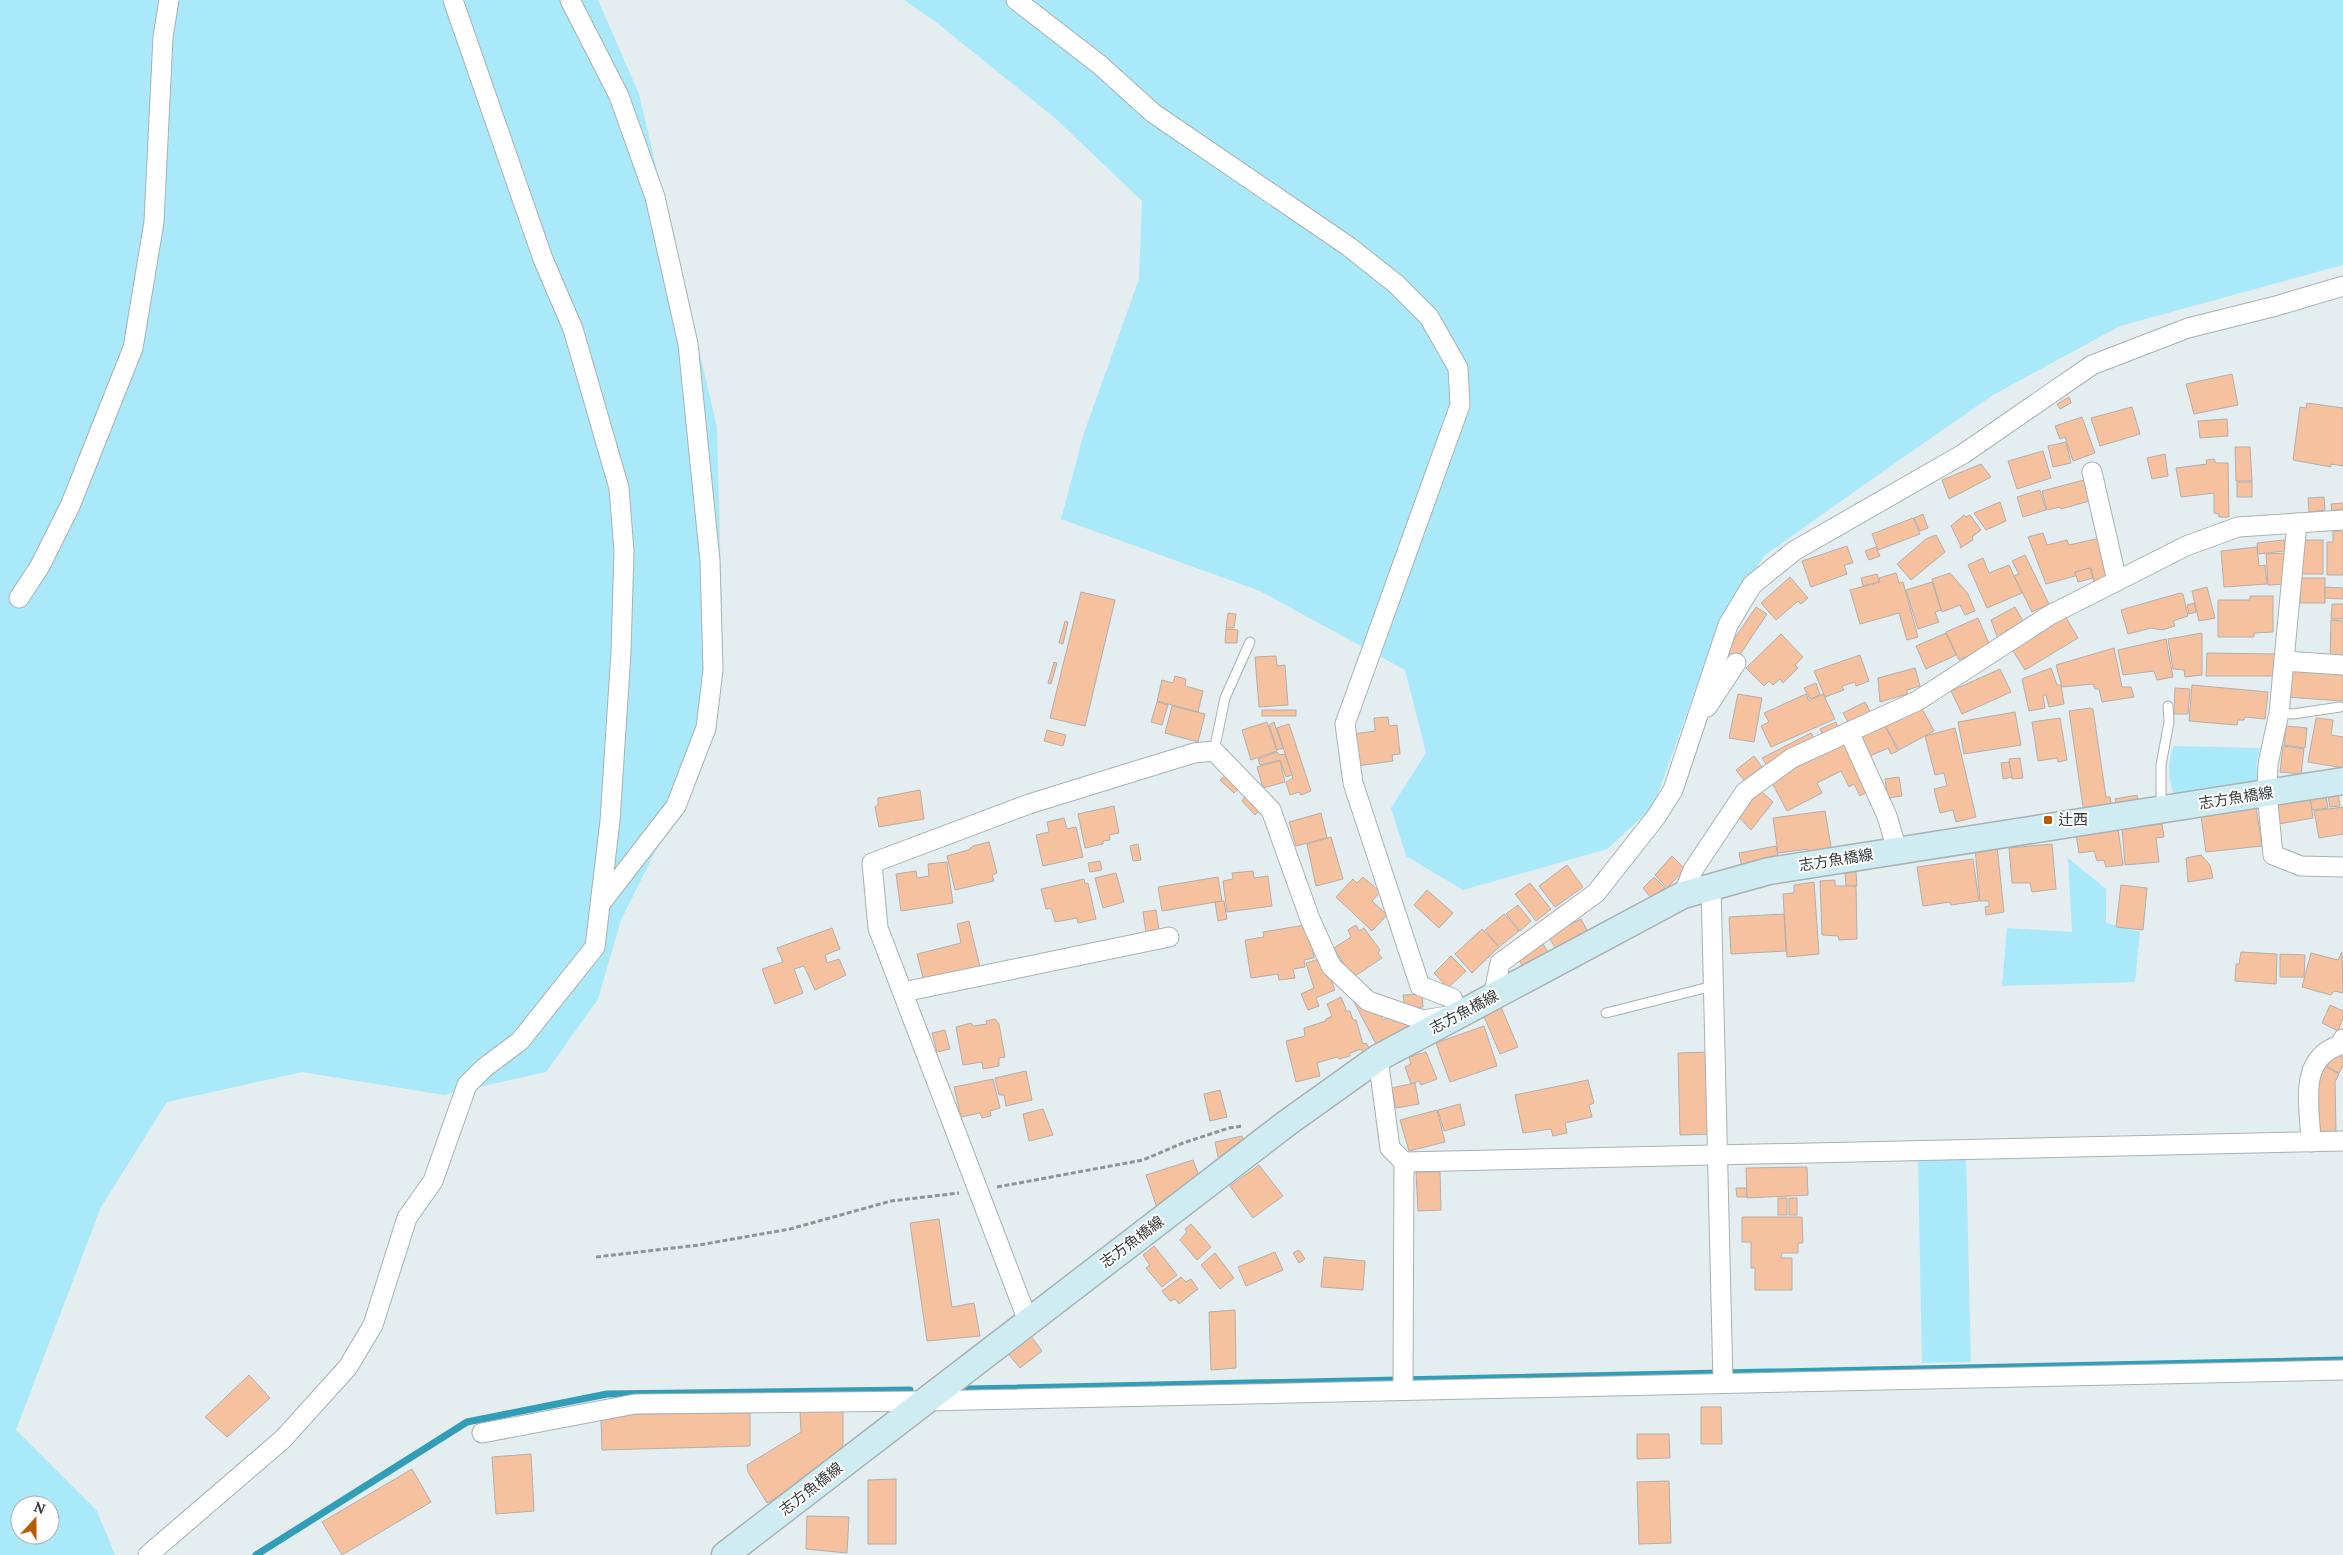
<svg xmlns="http://www.w3.org/2000/svg" width="2343" height="1555" viewBox="0 0 2343 1555" font-family="Lora,'Noto Sans JP',serif">
<style>
.green{fill:#a9e9fa;fill-rule:evenodd}
.lines{fill:none;stroke-linecap:round;stroke-linejoin:round}
.stream{stroke:#319db6;stroke-width:7}
.building{fill:#f6c19f;stroke:#b5aeaa}
.service-casing{stroke:#a8b1b3;stroke-width:11}
.minor-casing{stroke:#a8b1b3;stroke-width:21}
.secondary-casing{stroke:#a8b1b3;stroke-width:29}
.path{stroke:#8e9596;stroke-width:3;stroke-dasharray:5 2.5;stroke-linecap:butt}
.service{stroke:#fff;stroke-width:9}
.minor{stroke:#fff;stroke-width:19}
.secondary{stroke:#d0ecf3;stroke-width:26}
.poi-dot{fill:#b85c04;stroke:#fff;stroke-width:2}
.labels{text-anchor:middle;stroke-width:4;stroke-linejoin:round;paint-order:stroke}
.street-label{font-size:15px;fill:#35393a;stroke:#fff}
.poi-label{font-size:15px;fill:#35393a;stroke:#fff;text-anchor:start}
</style>
<rect width="100%" height="100%" fill="#e4edef"/>
<g class="green">
<path d="M0,0H598L639,94L717,427L723,657L711,740L621,920L598,999L546,1072L444,1095L302,1072L167,1102L101,1207L16,1430L97,1511L115,1555H0ZM20,1505H50V1535H20Z"/>
<polygon points="904,0 2343,0 2343,265 2120,326 1993,395 1885,470 1765,555 1719,624 1653,807 1607,849 1463,890 1406,856 1391,808 1426,753 1405,670 1260,591 1061,519 1084,433 1139,279 1142,201 1055,118 936,22"/>
<path d="M2174,746L2260,748L2256,766L2259,769L2256,787L2176,801C2169,784 2166,763 2174,746Z"/>
<polygon points="2068,858 2106,889 2106,923 2140,932 2135,982 2002,986 2007,928 2072,932"/>
<polygon points="1966,1157 1971,1362 1922,1363 1918,1158"/>
</g>
<g class="lines">
<g class="stream">
<polyline points="968,1389 2343,1360"/>
<polyline points="256,1555 467,1422 607,1394 910,1390"/>
</g>
</g>
<g class="building">
<polygon points="2232,374 2238,405 2194,414 2186,384"/>
<polygon points="2069,397 2071,403 2060,409 2057,404"/>
<polygon points="2307,403 2343,408 2343,466 2331,464 2331,467 2293,460 2300,407 2306,408"/>
<polygon points="2132,407 2140,434 2100,446 2091,418"/>
<polygon points="2082,417 2095,453 2073,461 2065,437 2060,439 2055,426"/>
<polygon points="2227,419 2228,436 2200,438 2198,421"/>
<polygon points="2066,442 2071,463 2053,467 2048,446"/>
<polygon points="2235,447 2250,447 2252,481 2236,481"/>
<polygon points="2043,451 2051,478 2017,489 2008,461"/>
<polygon points="2165,454 2168,476 2152,479 2147,458"/>
<polygon points="2214,459 2216,463 2228,463 2229,517 2219,517 2219,514 2214,513 2214,493 2181,497 2176,468 2207,464 2206,460"/>
<polygon points="1981,464 1991,477 1949,499 1942,480"/>
<polygon points="2088,479 2093,500 2061,509 2060,507 2047,510 2042,491"/>
<rect x="2237" y="482" width="15" height="15"/>
<polygon points="2040,490 2046,510 2023,517 2017,497"/>
<polygon points="2324,497 2325,510 2309,512 2308,498"/>
<polygon points="2000,502 2006,521 1986,530 1974,513"/>
<polygon points="2343,503 2343,509 2332,511 2331,504"/>
<polygon points="1923,514 1928,528 1920,531 1914,518"/>
<polygon points="1964,515 1966,517 1970,515 1981,530 1972,537 1973,540 1960,548 1961,546 1951,526"/>
<polygon points="1913,518 1920,534 1878,550 1872,534"/>
<polygon points="2333,531 2343,531 2343,575 2327,575 2327,542 2333,542"/>
<polygon points="2043,533 2047,545 2067,540 2069,545 2100,538 2109,578 2094,581 2091,568 2075,572 2075,576 2046,584 2028,537"/>
<polygon points="1936,535 1945,552 1911,580 1897,564 1926,539"/>
<polygon points="2284,540 2285,551 2258,554 2257,543"/>
<rect x="2302" y="540" width="21" height="34"/>
<polygon points="1847,546 1853,563 1844,565 1847,574 1811,587 1802,561"/>
<polygon points="1876,547 1880,556 1869,560 1865,551"/>
<polygon points="2257,547 2259,566 2265,565 2267,584 2224,587 2221,551"/>
<polygon points="2285,553 2287,584 2268,585 2266,554"/>
<polygon points="2025,555 2049,604 2032,612 2014,576 2019,574 2012,561"/>
<polygon points="1983,558 1989,573 2009,565 2022,593 1987,608 1968,565"/>
<polygon points="2090,568 2093,578 2078,582 2075,572"/>
<polygon points="1896,573 1899,583 1903,582 1918,637 1907,640 1899,613 1860,624 1850,590 1880,582 1879,578"/>
<polygon points="1950,573 1968,594 1975,611 1965,615 1960,605 1942,612 1932,579"/>
<polygon points="1877,574 1879,582 1863,586 1861,578"/>
<polygon points="1790,577 1808,598 1801,604 1798,601 1776,620 1761,603"/>
<rect x="2300" y="578" width="25" height="25"/>
<polygon points="1932,582 1941,610 1935,612 1939,622 1918,629 1906,590"/>
<polygon points="2207,587 2215,618 2199,621 2192,591"/>
<polygon points="2325,587 2343,588 2343,599 2325,598"/>
<polygon points="1081,592 1115,600 1085,726 1050,718"/>
<polygon points="2180,593 2183,594 2188,616 2173,621 2175,626 2162,630 2151,628 2128,634 2121,610"/>
<polygon points="2250,596 2273,596 2273,632 2254,633 2254,637 2218,637 2218,600 2250,600"/>
<polygon points="2194,603 2196,612 2189,614 2187,605"/>
<polygon points="2332,604 2343,604 2343,619 2331,619"/>
<polygon points="1756,607 1767,614 1737,659 1726,651"/>
<polygon points="2015,607 2023,621 1998,639 1991,620"/>
<polygon points="1228,613 1236,614 1234,628 1226,628"/>
<polygon points="2064,614 2078,638 2025,670 2010,646"/>
<polygon points="1978,618 1990,646 1959,660 1946,632"/>
<polygon points="2331,620 2343,621 2343,660 2330,659"/>
<polygon points="1065,621 1068,622 1063,644 1059,643"/>
<polygon points="1226,629 1238,630 1237,643 1225,643"/>
<polygon points="1946,633 1956,655 1926,669 1916,646"/>
<polygon points="2202,633 2202,675 2185,677 2184,670 2173,669 2168,639"/>
<polygon points="1781,634 1803,657 1795,665 1798,668 1783,683 1780,679 1773,685 1769,681 1764,686 1746,668"/>
<polygon points="2166,639 2173,677 2157,680 2154,671 2123,675 2118,650"/>
<polygon points="2114,648 2122,687 2131,687 2134,697 2102,702 2099,689 2095,689 2093,684 2062,687 2056,665"/>
<polygon points="2207,653 2275,654 2275,676 2206,676"/>
<polygon points="1860,655 1869,681 1856,686 1855,682 1842,686 1844,690 1825,697 1814,671"/>
<polygon points="1276,656 1277,666 1285,665 1288,705 1259,707 1255,657"/>
<polygon points="1054,662 1057,663 1051,684 1048,683"/>
<polygon points="1915,668 1920,686 1907,690 1907,694 1880,702 1878,678"/>
<polygon points="2051,668 2057,685 2061,685 2064,704 2049,707 2046,695 2043,695 2045,708 2029,711 2022,679"/>
<polygon points="2000,669 2011,692 1962,714 1951,691"/>
<polygon points="2290,669 2343,673 2343,701 2286,697"/>
<polygon points="1175,676 1186,679 1185,686 1203,691 1198,712 1157,701 1162,680 1173,683"/>
<polygon points="1816,683 1820,695 1810,699 1804,688"/>
<polygon points="2192,685 2268,692 2265,719 2245,717 2244,720 2238,720 2237,725 2189,721"/>
<polygon points="2175,688 2190,689 2188,714 2174,714"/>
<polygon points="1738,694 1762,698 1754,742 1729,738"/>
<polygon points="1806,694 1809,701 1823,694 1835,719 1771,747 1761,726 1769,722 1764,713"/>
<polygon points="1157,702 1168,705 1162,725 1151,722"/>
<polygon points="1865,702 1871,713 1849,724 1843,713"/>
<polygon points="1920,705 1934,731 1899,750 1884,724"/>
<polygon points="1172,706 1205,714 1198,742 1165,733"/>
<polygon points="2090,708 2093,709 2106,797 2110,797 2112,808 2084,813 2069,711"/>
<rect x="1262" y="710" width="34" height="6"/>
<polygon points="2015,712 2021,745 1964,754 1958,722"/>
<polygon points="1388,717 1389,726 1397,725 1400,754 1392,755 1393,761 1357,766 1353,734 1375,731 1374,718"/>
<polygon points="2060,718 2067,760 2058,762 2057,758 2038,761 2032,722"/>
<polygon points="2316,718 2333,720 2331,735 2343,737 2343,768 2308,762"/>
<polygon points="1267,722 1277,751 1251,760 1242,730"/>
<polygon points="1274,722 1283,748 1277,750 1269,725"/>
<polygon points="1836,722 1838,728 1823,735 1820,729"/>
<polygon points="1289,724 1311,791 1301,795 1299,792 1290,795 1286,782 1293,778 1277,728"/>
<polygon points="1884,724 1898,751 1891,754 1888,748 1870,756 1860,736"/>
<polygon points="2286,726 2307,728 2305,748 2284,745"/>
<polygon points="1955,728 1976,817 1956,822 1953,810 1940,813 1934,789 1947,786 1944,773 1935,775 1925,736"/>
<polygon points="1047,730 1066,735 1063,746 1044,741"/>
<polygon points="1811,733 1814,738 1766,764 1762,758"/>
<polygon points="1844,742 1870,790 1860,796 1854,784 1849,787 1841,771 1817,783 1822,793 1787,811 1771,781"/>
<polygon points="2283,746 2304,749 2301,774 2280,772"/>
<polygon points="1277,752 1279,755 1285,754 1292,775 1286,777 1280,760 1260,765 1258,759"/>
<polygon points="1754,756 1762,767 1744,780 1736,770"/>
<polygon points="2020,758 2023,778 2012,779 2009,759"/>
<polygon points="1280,761 1285,782 1263,788 1257,767"/>
<polygon points="2009,762 2012,777 2003,779 2001,763"/>
<polygon points="1225,776 1238,789 1234,793 1220,780"/>
<polygon points="1899,777 1902,796 1888,798 1885,779"/>
<polygon points="920,790 924,819 879,827 875,807 878,805 878,798"/>
<polygon points="1761,791 1773,802 1751,830 1737,815"/>
<polygon points="2338,794 2340,806 2330,807 2328,795"/>
<polygon points="2137,795 2139,804 2117,808 2115,799"/>
<polygon points="2326,796 2328,808 2312,810 2310,798"/>
<polygon points="1245,797 1259,811 1255,815 1242,801"/>
<polygon points="2310,797 2313,818 2279,824 2275,802"/>
<polygon points="1114,806 1119,833 1109,835 1110,840 1103,841 1103,844 1085,848 1078,814"/>
<polygon points="2256,807 2262,846 2206,852 2201,816"/>
<polygon points="2343,807 2343,834 2319,838 2314,811"/>
<polygon points="1825,811 1832,852 1809,855 1808,849 1778,853 1773,818"/>
<polygon points="1321,813 1327,838 1296,846 1289,822"/>
<polygon points="1064,818 1067,829 1076,827 1083,857 1043,866 1036,835 1049,832 1047,822"/>
<polygon points="2162,824 2164,837 2156,838 2159,862 2125,865 2122,828"/>
<polygon points="2118,828 2123,865 2106,867 2104,860 2097,861 2094,851 2079,853 2076,834"/>
<polygon points="1331,837 1343,879 1316,886 1307,844"/>
<polygon points="989,842 997,873 992,875 994,881 955,890 947,856 968,850 973,846"/>
<polygon points="1138,844 1141,860 1133,861 1130,846"/>
<polygon points="2052,844 2056,889 2032,892 2030,883 2012,883 2009,848"/>
<polygon points="1776,846 1779,862 1742,868 1739,853"/>
<polygon points="1997,846 2004,912 1986,915 1985,907 1989,906 1989,901 1980,901 1975,849"/>
<polygon points="2201,855 2210,865 2213,878 2188,882 2186,858"/>
<polygon points="1672,856 1685,869 1667,888 1655,875"/>
<polygon points="1973,859 1979,901 1951,905 1950,902 1923,906 1917,867"/>
<polygon points="1100,861 1102,870 1090,872 1088,863"/>
<polygon points="947,862 953,903 901,911 896,874 916,871 917,878 929,876 928,864"/>
<polygon points="1567,865 1583,887 1555,907 1539,886"/>
<polygon points="1253,871 1254,878 1268,876 1272,906 1227,912 1223,881 1233,879 1232,873"/>
<polygon points="1856,872 1857,886 1846,886 1845,873"/>
<polygon points="1116,873 1124,902 1103,908 1095,878"/>
<polygon points="1218,877 1222,901 1162,911 1158,887"/>
<polygon points="1363,877 1380,892 1372,901 1387,915 1372,931 1336,897 1353,879 1357,883"/>
<polygon points="1654,877 1665,888 1651,898 1643,888"/>
<polygon points="1084,879 1085,884 1088,883 1096,919 1078,923 1077,918 1055,922 1051,908 1046,909 1041,889"/>
<polygon points="1835,880 1835,886 1856,886 1857,939 1839,940 1838,936 1822,935 1820,881"/>
<polygon points="1814,882 1819,954 1787,957 1783,894 1794,893 1794,885"/>
<polygon points="1530,883 1551,909 1536,921 1515,894"/>
<polygon points="2121,885 2147,888 2143,930 2116,927"/>
<polygon points="1427,890 1453,913 1439,928 1414,905"/>
<polygon points="1224,901 1227,919 1218,921 1215,902"/>
<polygon points="1518,905 1531,921 1520,931 1506,914"/>
<polygon points="1156,910 1159,930 1146,932 1143,912"/>
<polygon points="1504,914 1519,931 1499,947 1485,930"/>
<polygon points="1784,914 1786,951 1731,954 1729,917"/>
<polygon points="1581,919 1588,932 1556,949 1548,936"/>
<polygon points="969,921 980,967 924,981 917,954 961,943 957,924"/>
<polygon points="1305,925 1310,930 1314,958 1304,960 1305,967 1293,969 1295,978 1279,980 1278,974 1251,978 1245,940 1264,937 1263,932"/>
<polygon points="1356,925 1359,931 1364,928 1380,950 1378,953 1382,958 1352,978 1334,948 1351,937 1348,930"/>
<polygon points="832,928 840,949 825,955 827,963 839,959 846,975 815,990 804,966 794,969 803,993 775,1004 762,969 783,962 777,948"/>
<polygon points="1482,929 1499,947 1472,973 1455,954"/>
<polygon points="1543,944 1548,952 1522,965 1517,956"/>
<polygon points="2241,952 2277,954 2276,984 2235,981 2236,964 2239,964"/>
<polygon points="2342,952 2343,993 2334,991 2331,995 2302,987 2311,953 2338,960"/>
<polygon points="2280,954 2305,955 2304,977 2280,977"/>
<polygon points="1451,956 1466,971 1448,988 1434,973"/>
<polygon points="1322,958 1335,990 1316,998 1319,1006 1308,1010 1301,994 1314,988 1306,963"/>
<polygon points="1422,994 1423,1007 1405,1008 1403,995"/>
<polygon points="1359,996 1378,1009 1383,1020 1391,1016 1394,1022 1403,1018 1418,1024 1376,1044 1353,1000"/>
<polygon points="1341,997 1346,1009 1344,1011 1350,1011 1353,1020 1356,1020 1363,1044 1366,1043 1370,1049 1364,1053 1361,1049 1350,1053 1350,1056 1339,1059 1337,1057 1317,1063 1320,1076 1296,1082 1286,1041 1305,1036 1304,1028 1326,1021 1326,1019 1332,1016 1327,1004"/>
<polygon points="2330,1005 2343,1011 2343,1018 2338,1031 2322,1023"/>
<polygon points="1501,1007 1518,1047 1500,1054 1483,1014"/>
<polygon points="995,1019 999,1024 1005,1057 999,1058 999,1066 983,1069 982,1062 963,1065 956,1027 971,1023 973,1026 987,1024 986,1021"/>
<polygon points="1484,1026 1497,1066 1450,1082 1436,1043"/>
<polygon points="945,1030 950,1049 937,1052 932,1033"/>
<polygon points="1426,1052 1437,1079 1421,1085 1419,1081 1411,1084 1405,1067 1411,1064 1409,1057"/>
<polygon points="1709,1052 1711,1134 1680,1135 1678,1053"/>
<polygon points="2335,1053 2343,1058 2343,1066 2339,1073 2327,1066"/>
<polygon points="2323,1065 2339,1074 2335,1082 2336,1132 2320,1132 2317,1078"/>
<polygon points="1026,1071 1032,1100 1006,1106 1004,1095 999,1095 995,1078"/>
<polygon points="993,1079 1000,1108 990,1111 991,1116 982,1118 980,1113 961,1117 954,1087"/>
<polygon points="1588,1080 1594,1103 1589,1105 1592,1117 1565,1123 1567,1133 1553,1136 1551,1129 1523,1133 1515,1095"/>
<polygon points="1415,1083 1419,1104 1396,1108 1391,1088"/>
<polygon points="1220,1090 1227,1117 1210,1121 1204,1094"/>
<polygon points="1460,1104 1465,1125 1444,1131 1438,1110"/>
<polygon points="1043,1109 1053,1135 1029,1141 1023,1114"/>
<polygon points="1437,1110 1445,1142 1409,1151 1400,1120"/>
<polygon points="1242,1136 1246,1151 1218,1157 1215,1142"/>
<polygon points="1193,1160 1200,1179 1157,1208 1146,1175"/>
<polygon points="1259,1165 1283,1196 1253,1218 1230,1186"/>
<polygon points="1807,1167 1808,1195 1747,1198 1746,1168"/>
<polygon points="1416,1172 1440,1172 1441,1210 1418,1211"/>
<polygon points="1736,1188 1746,1188 1747,1197 1737,1197"/>
<rect x="1778" y="1198" width="9" height="17"/>
<rect x="1789" y="1198" width="8" height="17"/>
<polygon points="1742,1217 1802,1217 1803,1243 1798,1243 1798,1253 1782,1253 1781,1258 1792,1258 1792,1290 1755,1290 1755,1268 1751,1268 1751,1242 1742,1242"/>
<polygon points="939,1219 952,1307 974,1303 980,1336 927,1341 910,1223"/>
<polygon points="1191,1224 1211,1247 1197,1260 1180,1240 1187,1232 1185,1229"/>
<polygon points="1154,1246 1177,1275 1162,1287 1146,1268 1150,1265 1143,1255"/>
<polygon points="1299,1250 1305,1259 1299,1263 1293,1253"/>
<polygon points="1275,1252 1283,1270 1246,1286 1238,1267"/>
<polygon points="1215,1253 1234,1278 1220,1289 1201,1265"/>
<polygon points="1324,1257 1365,1261 1363,1290 1321,1287"/>
<polygon points="1181,1277 1186,1282 1191,1279 1198,1289 1179,1304 1175,1299 1170,1301 1162,1291"/>
<polygon points="1235,1310 1236,1368 1211,1370 1209,1312"/>
<polygon points="1028,1332 1042,1351 1020,1368 1005,1350"/>
<polygon points="249,1375 270,1398 227,1437 205,1417"/>
<polygon points="1701,1407 1721,1407 1722,1444 1701,1444"/>
<polygon points="843,1409 843,1444 837,1460 767,1503 748,1472 747,1465 801,1432 800,1410"/>
<polygon points="750,1413 750,1446 602,1450 601,1418 626,1414"/>
<polygon points="1637,1434 1669,1434 1670,1458 1637,1459"/>
<polygon points="531,1454 534,1511 496,1514 492,1457"/>
<polygon points="412,1469 431,1502 342,1555 322,1522"/>
<polygon points="896,1479 896,1544 868,1544 868,1480"/>
<polygon points="1669,1481 1671,1543 1639,1544 1637,1482"/>
<polygon points="807,1516 849,1517 847,1553 806,1549"/>
</g>
<g class="lines">
<defs>
<g id="service">
<polyline points="2279,713 2293,714 2340,707"/>
<polyline points="1214,751 1225,698 1250,642"/>
<polyline points="2161,806 2161,765 2169,722 2168,706"/>
<polyline points="1606,1013 1713,986"/>
</g>
<g id="minor">
<polyline points="570,0 619,96 655,197 688,344 710,561 713,670 706,728 676,806 601,903"/>
<polyline points="1016,0 1100,65 1153,113 1348,246 1396,284 1429,317 1458,368 1460,405 1345,724 1353,783 1420,986 1452,998 1460,1014 1423,1020 1368,1001 1331,966 1310,919 1271,810 1214,751 1194,753 1029,804 872,863 878,928 1028,1321"/>
<polyline points="2092,472 2117,581"/>
<polyline points="2297,523 2279,713 2268,764 2267,793 2273,855 2301,866 2343,867"/>
<polyline points="19,598 40,566 70,506 133,348 154,222 163,37 169,0"/>
<polyline points="2284,661 2343,665"/>
<polyline points="1707,707 1736,663"/>
<polyline points="1849,732 1887,816 1897,850"/>
<polyline points="1711,886 1723,1382"/>
<polyline points="1683,895 1693,870 1745,792 1792,758 1917,701 2050,615 2186,546 2238,527 2343,520"/>
<polyline points="903,992 1169,937"/>
<polyline points="1493,997 1500,963 1596,893 1656,817 1673,790 1728,625 1752,585 1794,551 1963,454 2092,365 2188,328 2276,306 2343,286"/>
<polyline points="1378,1058 1390,1148 1404,1162 2343,1141"/>
<path d="M2311,1142C2310,1106 2297,1059 2340,1045L2343,1039"/>
<polyline points="1403,1389 1404,1162"/>
<polyline points="482,1433 635,1404 924,1401 2343,1370"/>
<polyline points="148,1555 283,1439 348,1367 373,1325 407,1218 433,1181 467,1085 484,1068 520,1041 595,947 610,821 621,652 624,551 619,488 573,329 543,259 453,0"/>
</g>
<polyline id="secondary" points="725,1555 1287,1123 1378,1058 1683,895 1769,871 2343,781"/>
</defs>
<use href="#service" class="service-casing"/>
<use href="#minor" class="minor-casing"/>
<use href="#secondary" class="secondary-casing"/>
<g class="path">
<polyline points="997,1187 1143,1160 1183,1143 1229,1128 1243,1126"/>
<polyline points="596,1257 699,1245 790,1229 891,1201 959,1193"/>
</g>
<use href="#service" class="service"/>
<use href="#minor" class="minor"/>
<use href="#secondary" class="secondary"/>
</g>
<rect class="poi-dot" x="2043" y="815" width="10" height="10" rx="2.5"/>
<g class="labels">
<g class="street-label">
<text transform="translate(2236 798) rotate(-9)" y="5">志方魚橋線</text>
<text transform="translate(1836 860) rotate(-9)" y="5">志方魚橋線</text>
<text transform="translate(1464 1012) rotate(-28)" y="5">志方魚橋線</text>
<text transform="translate(1132 1242) rotate(-37)" y="5">志方魚橋線</text>
<text transform="translate(811 1489) rotate(-38)" y="5">志方魚橋線</text>
</g>
<g class="poi-label">
<text x="2058" y="825">辻西</text>
</g>
</g>
<g transform="translate(35 1520) rotate(21)"><circle r="24" fill="#ffffff" stroke="#aeb0b0"/>
<path d="M0-4L9 19L0 12L-9 19Z" fill="#b85c04"/>
<text y="-8" font-size="14" font-weight="bold" text-anchor="middle" fill="#35393a">N</text>
</g>
</svg>
